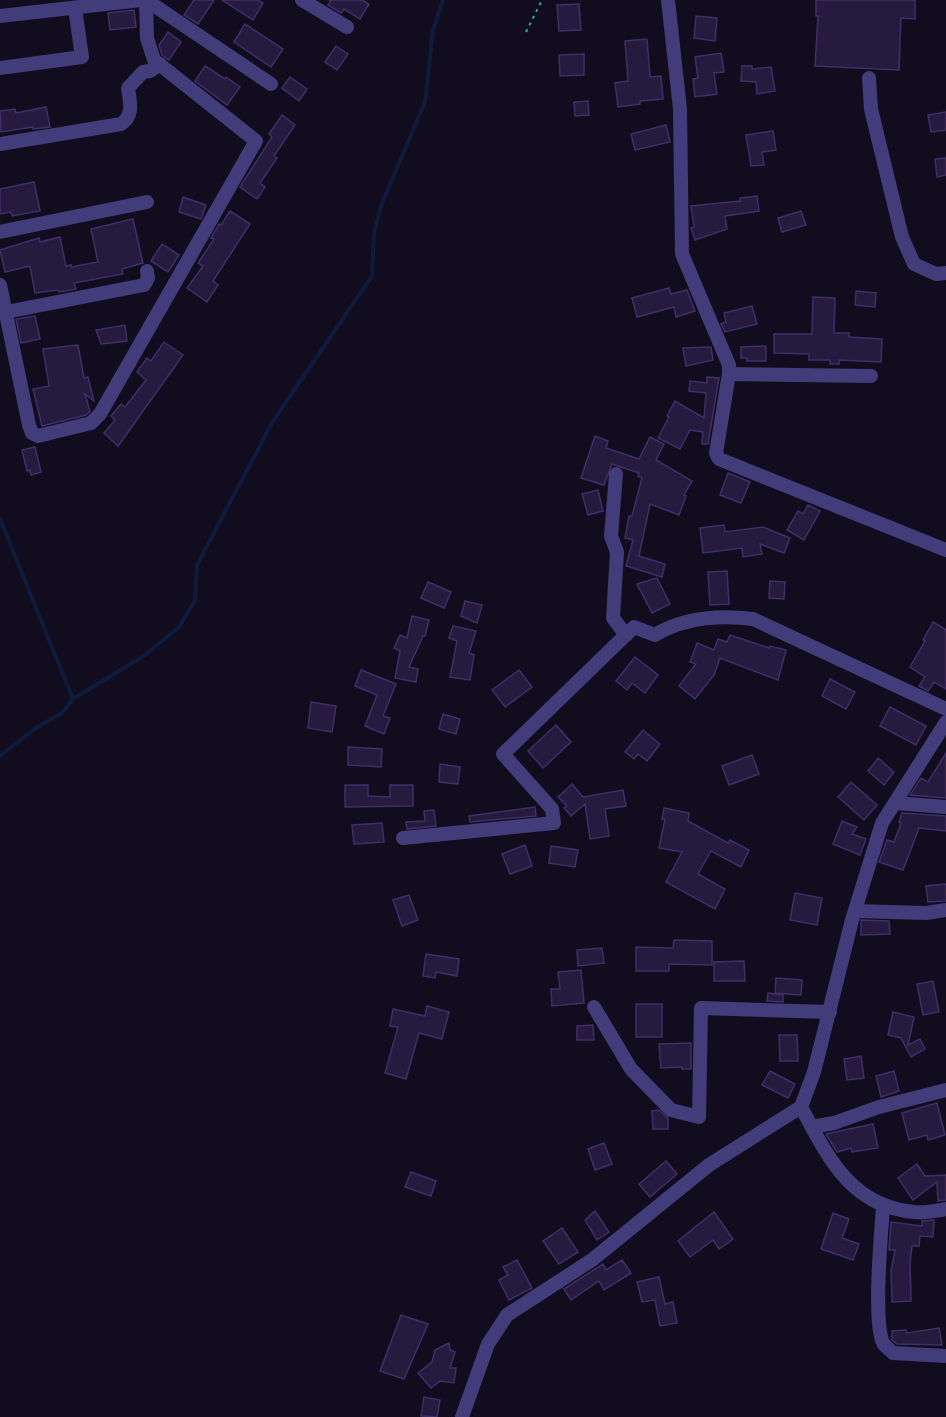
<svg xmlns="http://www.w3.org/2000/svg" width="946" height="1417" viewBox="0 0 946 1417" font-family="Commissioner,sans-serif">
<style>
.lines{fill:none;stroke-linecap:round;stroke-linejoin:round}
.stream{stroke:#0e1b3c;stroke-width:4}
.building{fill:#251b3e;stroke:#3f2e68;stroke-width:1.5}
.path{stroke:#35a5a8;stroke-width:2;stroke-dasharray:3 4.5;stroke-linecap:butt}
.street{stroke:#433c7a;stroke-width:14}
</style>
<rect width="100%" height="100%" fill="#120d1e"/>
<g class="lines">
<g class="stream">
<polyline points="0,519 73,699"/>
<polyline points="0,756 36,728 62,713 73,699 145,655 179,627 195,600 197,565 273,421 372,276 374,233 382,203 425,102 433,30 443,0"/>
</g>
</g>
<g class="building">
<polygon points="194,0 214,0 198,24 184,15"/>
<polygon points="222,0 258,0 263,3 253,20"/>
<polygon points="329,0 362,0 369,4 360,19 344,9 341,13 328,5 331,1"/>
<polygon points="816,0 915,0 915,19 901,18 899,70 815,66 818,16 816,16"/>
<polygon points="579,4 581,30 559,31 557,5"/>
<polygon points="134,10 136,27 110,30 108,13"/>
<polygon points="696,16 717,18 715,41 694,38"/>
<polygon points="245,24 283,49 271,67 234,42"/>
<polygon points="168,32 181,42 169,60 162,55 159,45"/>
<polygon points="647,39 650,77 661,76 663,99 640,101 640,104 618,107 615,83 628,81 625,41"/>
<polygon points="336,46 348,54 337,70 325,62"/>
<polygon points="721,53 724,72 714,73 717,94 695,97 693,79 698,78 695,57"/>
<polygon points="584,54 584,75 560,76 559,55"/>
<polygon points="205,66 225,79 226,77 240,87 227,105 195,81"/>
<polygon points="742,66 752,66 752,69 771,67 775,91 757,94 756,82 741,81"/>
<polygon points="290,77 307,89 299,101 282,88"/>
<polygon points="588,101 589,115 575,116 574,102"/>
<polygon points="46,107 50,127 33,129 33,127 1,132 0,111 15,109 16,113"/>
<polygon points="946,112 946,130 931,132 928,115"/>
<polygon points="282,115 295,125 274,156 277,158 260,183 265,187 257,199 240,187 272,137 269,134"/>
<polygon points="666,125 670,142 635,150 631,134"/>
<polygon points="773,131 776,150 762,152 764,165 751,166 746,135"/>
<polygon points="946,158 946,175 937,177 935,159"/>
<polygon points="34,182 40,211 12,216 11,212 0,214 0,189"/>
<polygon points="757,196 759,211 725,216 727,229 695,240 691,228 694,227 691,206 740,201 740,198"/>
<polygon points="183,197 206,205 201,219 179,212"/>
<polygon points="230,211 250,224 213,281 218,285 207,302 187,288 203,266 198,263 214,239 211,238 219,224 221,225"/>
<polygon points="801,211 806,225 782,232 778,218"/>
<polygon points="133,219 143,263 122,269 123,274 74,283 76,289 59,292 58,290 35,293 30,266 5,272 0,250 39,238 40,242 60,237 66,266 71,265 71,267 98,262 91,229"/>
<polygon points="162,244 179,255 168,272 151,261"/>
<polygon points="669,288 671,294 687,290 695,311 676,317 674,307 637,317 632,298"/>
<polygon points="856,291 876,293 875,307 855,305"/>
<polygon points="813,297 835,298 834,333 849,333 849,337 882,339 881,362 839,360 839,364 830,364 830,360 809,360 809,354 774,353 774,334 812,334"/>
<polygon points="752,306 757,324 725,332 721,324 726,322 724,313"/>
<polygon points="35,316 40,339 21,343 16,319"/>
<polygon points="125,325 127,341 101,344 96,330"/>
<polygon points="164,342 183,355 118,446 104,433 115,420 111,416 121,404 125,407 146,380 137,372 147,358 151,361"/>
<polygon points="78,345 84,378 88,377 94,401 85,394 90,411 86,415 42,426 33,389 49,386 43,349"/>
<polygon points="766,346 766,361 747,361 747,358 741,358 741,347"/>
<polygon points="711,347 713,360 686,366 683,348"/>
<polygon points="707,377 719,378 708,444 702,444 703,432 690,430 680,449 658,438 669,417 667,416 675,401 704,418 706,393 689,391 690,381 707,383"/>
<polygon points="595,436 608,441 606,448 639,459 650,437 664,444 656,460 692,481 684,495 686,496 679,515 650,504 639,556 665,564 662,577 626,566 633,540 625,538 629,516 632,516 642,478 638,476 639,473 612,464 604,485 581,478"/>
<polygon points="35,447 41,472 31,475 30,470 27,471 22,450"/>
<polygon points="728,473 750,482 741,503 720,495"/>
<polygon points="598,490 603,511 588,515 582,494"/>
<polygon points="808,505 820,511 804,540 787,530 798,511 803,514"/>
<polygon points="724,525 725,532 763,527 790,538 784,553 760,544 762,554 743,557 742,548 703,553 700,528"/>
<polygon points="727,571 729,604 710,605 708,572"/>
<polygon points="657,578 670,604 652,613 637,584"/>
<polygon points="770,581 785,582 784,599 769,598"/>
<polygon points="428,582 451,592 444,608 421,598"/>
<polygon points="465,601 482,605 477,623 461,616"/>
<polygon points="412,616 429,620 425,636 423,636 409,667 418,669 416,682 395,678 400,651 394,648 400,635 407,638"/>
<polygon points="933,622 946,630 946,689 934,682 928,691 919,686 925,677 910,667 925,641 923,640"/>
<polygon points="453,626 476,631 469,653 474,655 470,680 450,677 457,641 449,638"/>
<polygon points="730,635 769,648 770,646 786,650 778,680 720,658 714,675 695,699 679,686 696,664 690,662 697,643 714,650 718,639 727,642"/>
<polygon points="635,657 658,675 645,693 632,683 627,690 616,681"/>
<polygon points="361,670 396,684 383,716 390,718 384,734 365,726 377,695 355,686"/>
<polygon points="519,670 532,687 505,707 492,690"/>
<polygon points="830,679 855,692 846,709 822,696"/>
<polygon points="311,702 336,706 332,732 308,728"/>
<polygon points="890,707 926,726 916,745 880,726"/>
<polygon points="443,714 460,719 456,734 439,729"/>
<polygon points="556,725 571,742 543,768 528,751"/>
<polygon points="643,730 660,744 647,761 638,754 634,759 625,752"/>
<polygon points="348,747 382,749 381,767 348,765"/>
<polygon points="946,753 946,798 910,795 921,778 928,782"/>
<polygon points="752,755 759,774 729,785 722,766"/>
<polygon points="878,758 894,772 884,785 868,771"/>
<polygon points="440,764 460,767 458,784 439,782"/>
<polygon points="851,782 877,805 864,820 838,797"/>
<polygon points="572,784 583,797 623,790 626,806 605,809 609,836 590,839 585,804 571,816 564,808 567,806 558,797"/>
<polygon points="345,785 368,785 368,796 390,797 390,785 413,785 413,806 345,807"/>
<polygon points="535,807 536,816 470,822 469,816"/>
<polygon points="664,808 689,813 688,821 728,843 730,840 749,850 741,867 711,851 698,874 725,889 715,909 666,882 682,852 659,848 665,819 662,819"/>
<polygon points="434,810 436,826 407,829 406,822 425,821 424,811"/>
<polygon points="902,813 946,816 946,831 919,828 903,870 879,862 887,840 894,842 901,823 899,822"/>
<polygon points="842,821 857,827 852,834 866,839 860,855 833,844"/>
<polygon points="382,823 384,842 354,844 352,825"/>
<polygon points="525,845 532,866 510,874 502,854"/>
<polygon points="551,846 578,850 575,867 549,863"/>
<polygon points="946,884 946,901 928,902 926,886"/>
<polygon points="795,893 822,898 817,925 790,920"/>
<polygon points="409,895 418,920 402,926 393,900"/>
<polygon points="861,920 889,921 890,934 861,935"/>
<polygon points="674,940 712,941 712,965 669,964 669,971 636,971 636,947 673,948"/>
<polygon points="602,948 604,963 578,966 577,950"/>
<polygon points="426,954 459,959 457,976 436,972 435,978 423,976"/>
<polygon points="744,961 745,981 714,981 714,962"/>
<polygon points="581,970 584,1003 552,1006 551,989 560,989 558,972"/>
<polygon points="776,978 802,980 801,995 775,993"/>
<polygon points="933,981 939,1012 923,1015 917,984"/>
<polygon points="768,993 783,995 783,1002 767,1001"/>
<rect x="636" y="1004" width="26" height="33"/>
<polygon points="427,1006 449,1012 442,1039 419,1033 406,1079 385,1073 398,1027 390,1026 393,1009 425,1016"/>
<polygon points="893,1012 914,1017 908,1045 920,1039 925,1049 911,1057 901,1038 888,1035"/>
<polygon points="593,1025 594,1040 577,1040 577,1026"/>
<polygon points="779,1035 797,1035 798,1061 780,1061"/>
<polygon points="691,1043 691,1069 682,1069 682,1067 661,1068 659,1044"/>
<polygon points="861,1056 864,1078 847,1080 844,1059"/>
<polygon points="770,1071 795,1084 788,1098 762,1085"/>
<polygon points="894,1071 899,1091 881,1097 876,1076"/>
<polygon points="937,1103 945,1135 928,1140 927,1135 909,1140 902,1113"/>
<polygon points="659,1110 668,1118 668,1129 653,1129 652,1111"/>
<polygon points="873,1124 878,1148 852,1152 851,1148 837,1152 826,1134"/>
<polygon points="604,1143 612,1164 595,1170 588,1149"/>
<polygon points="666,1161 677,1174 650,1197 639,1184"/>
<polygon points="917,1164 925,1176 946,1175 946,1200 938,1201 937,1182 913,1200 898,1178"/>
<polygon points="411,1172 436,1181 431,1196 405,1187"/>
<polygon points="595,1211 609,1232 597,1240 585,1220"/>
<polygon points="714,1212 733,1239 719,1249 713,1240 690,1257 678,1241"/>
<polygon points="833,1213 849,1219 842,1238 859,1244 853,1260 821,1249"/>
<polygon points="934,1220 933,1237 920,1236 919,1246 912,1246 910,1263 911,1301 892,1302 891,1271 895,1250 889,1250 891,1222 922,1226 922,1221"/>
<polygon points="562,1228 578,1252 559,1264 543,1241"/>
<polygon points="517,1260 532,1288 509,1300 499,1280 508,1275 503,1267"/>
<polygon points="622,1260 631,1273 604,1290 599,1281 571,1300 564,1289 603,1264 606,1270"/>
<polygon points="659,1277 665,1304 673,1302 677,1323 660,1326 655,1300 642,1302 637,1282"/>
<polygon points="401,1315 428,1324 404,1379 380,1371"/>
<polygon points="939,1328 942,1345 897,1344 892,1340 892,1331 906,1330 907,1333"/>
<polygon points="449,1343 450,1350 455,1352 450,1368 456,1368 454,1383 440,1381 431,1388 418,1373 432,1362 435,1350"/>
<polygon points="424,1397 440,1400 437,1417 421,1416"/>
</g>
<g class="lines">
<polyline class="path" points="526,32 542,0"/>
<g class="street">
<polyline points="146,0 271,84"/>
<polyline points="302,0 347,27"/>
<polyline points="668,0 680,109 682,254 729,365 729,374 716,453 719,459 946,550"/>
<polyline points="0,16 141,0"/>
<polyline points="0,68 82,57 75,8"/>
<polyline points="869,78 871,109 902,237 914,264 936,274 946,273"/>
<path d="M0,144L121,124C134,116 130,102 128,88L143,72L150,71L160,64"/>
<polyline points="0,232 147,202"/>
<polyline points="0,285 29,425 32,433 38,436 91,423 100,414 256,141 154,60 147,38 146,0"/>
<polyline points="6,312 144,285 148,278 147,271"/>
<polyline points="729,374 871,376"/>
<polyline points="616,474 611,536 617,552 613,618 626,635"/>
<polyline points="895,803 946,807"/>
<path d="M403,838L554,823L552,809L503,754L634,627L655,635C685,617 719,615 753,619L946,709"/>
<polyline points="855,911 926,913 946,910"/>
<polyline points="594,1007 631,1069 671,1110 699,1117 701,1008 830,1012"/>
<path d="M801,1107C828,1157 850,1206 914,1212C924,1213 936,1211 946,1209"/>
<polyline points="812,1127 834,1123 879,1107 946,1090"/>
<path d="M883,1207C881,1235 873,1320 883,1343C885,1346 890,1350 893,1353L946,1356"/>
<polyline points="462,1417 488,1344 507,1315 592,1260 709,1165 801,1107 814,1072 852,920 882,823 946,722"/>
</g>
</g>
</svg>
